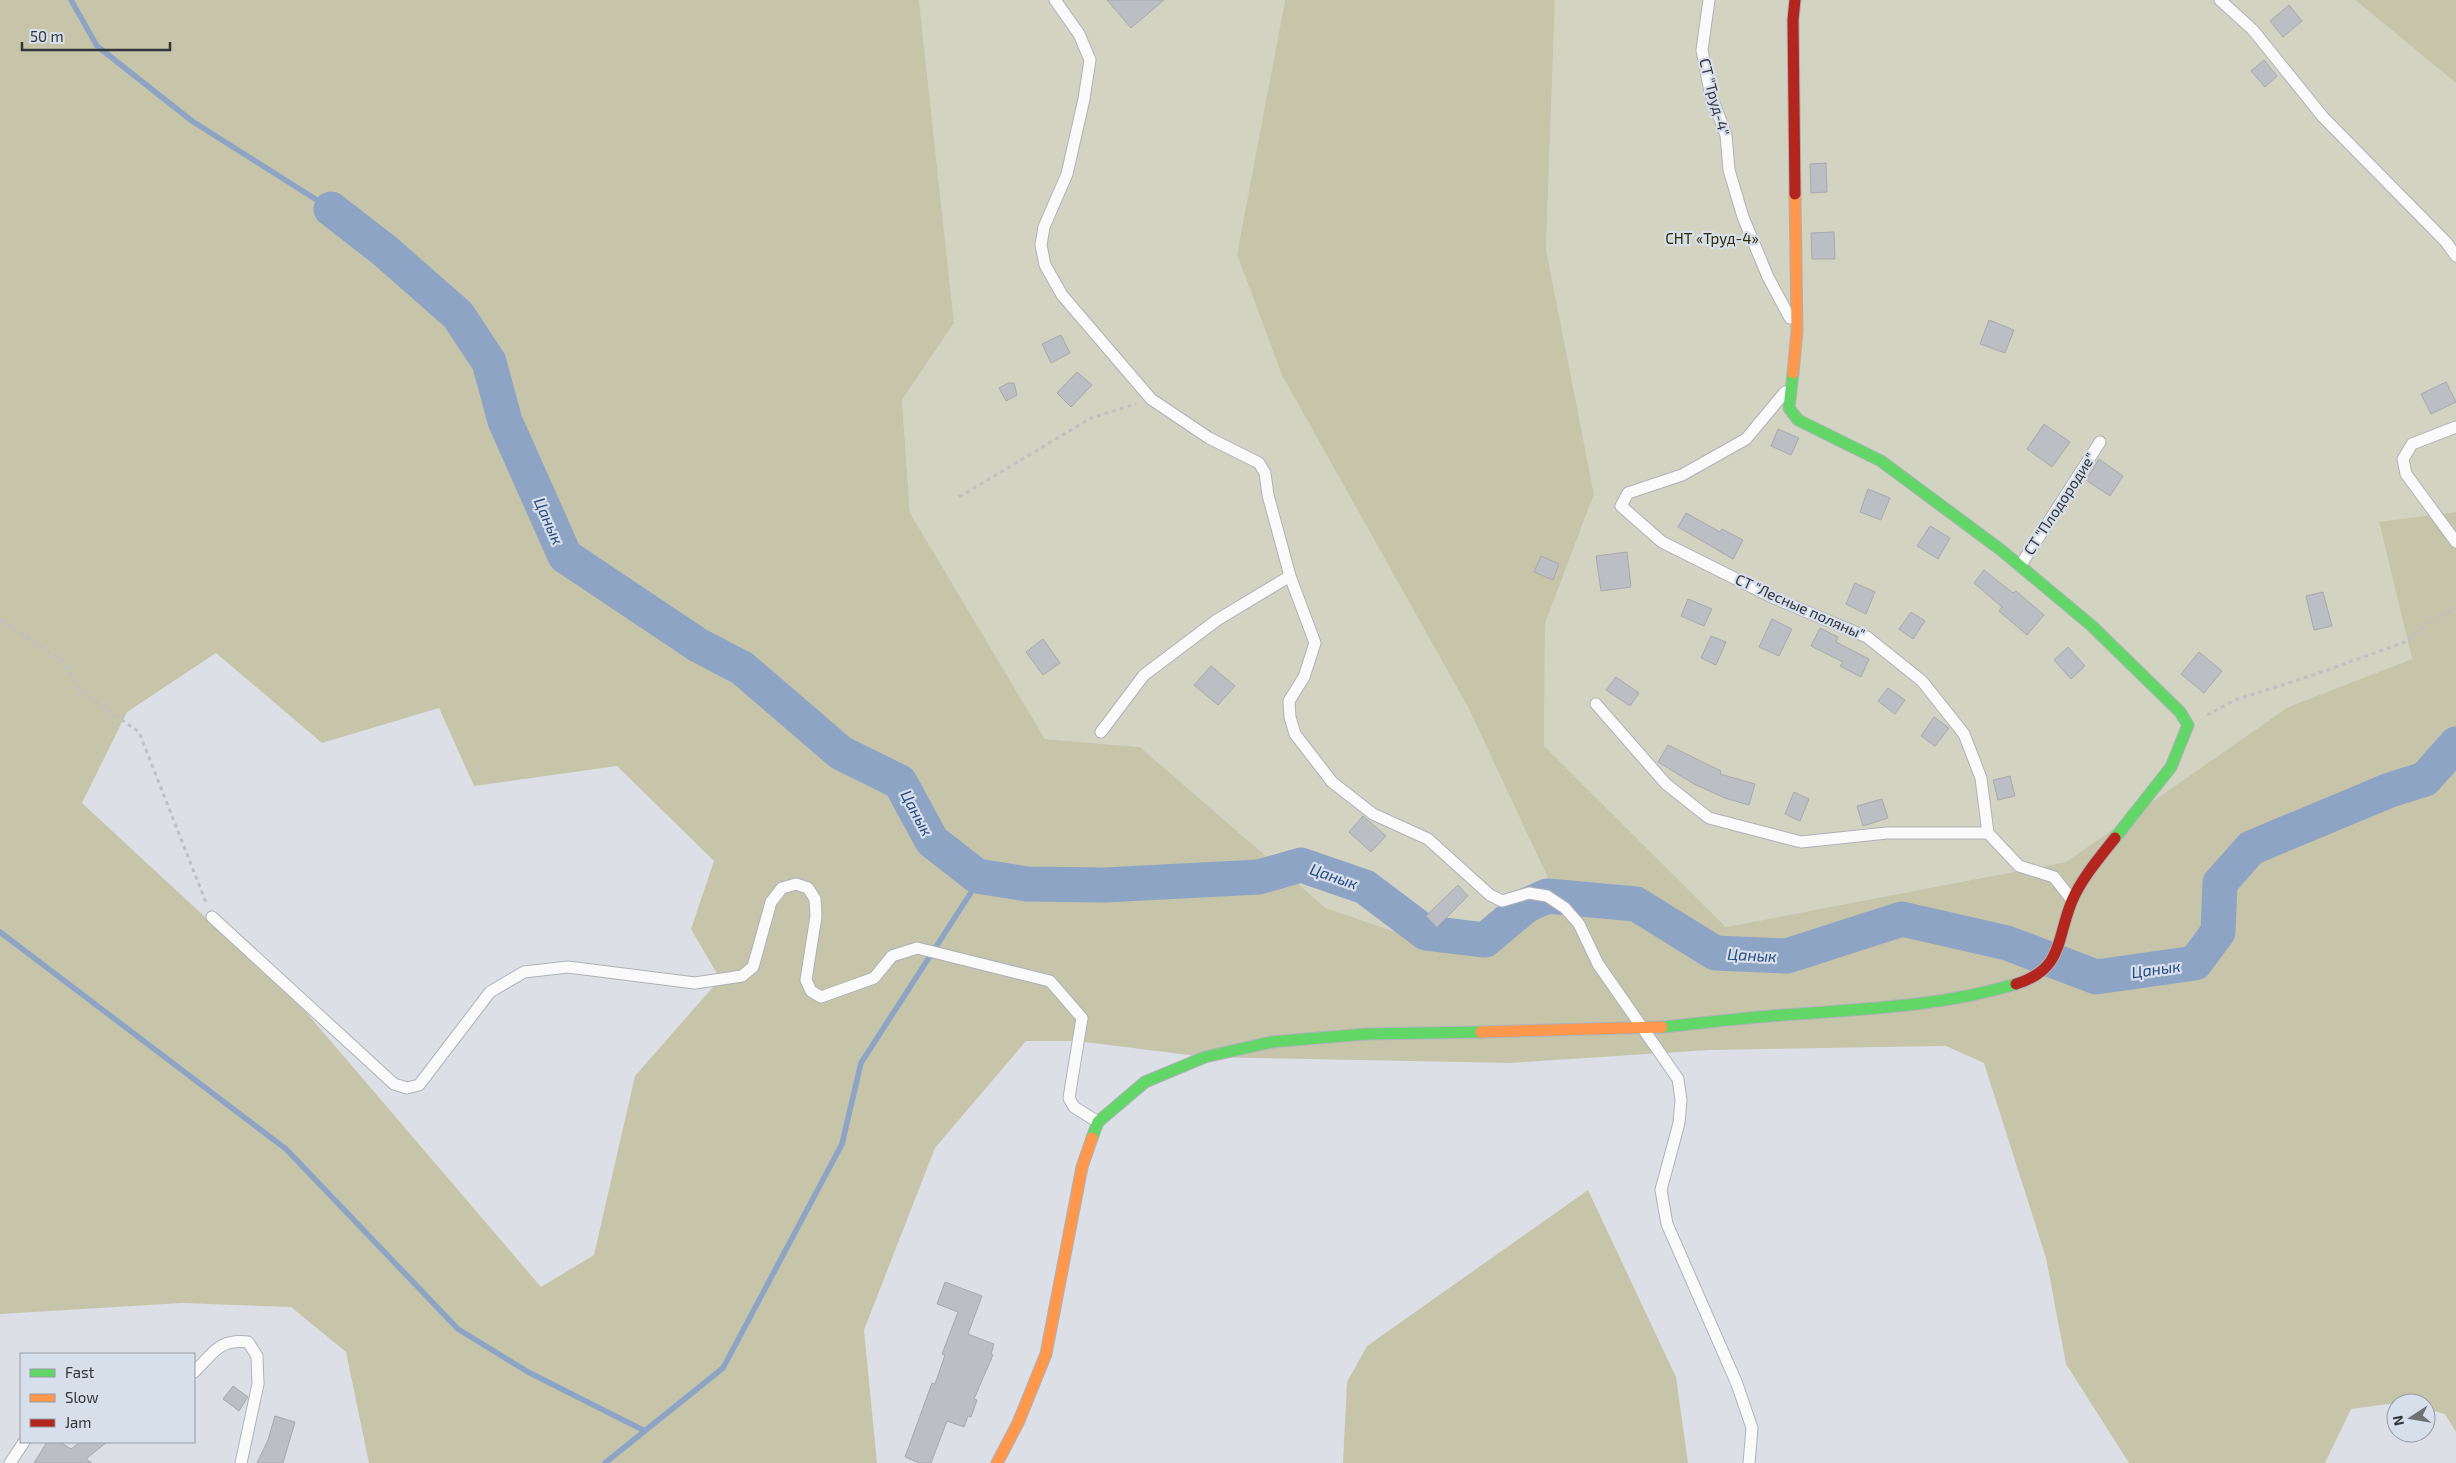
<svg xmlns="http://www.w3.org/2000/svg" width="2456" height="1463" viewBox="0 0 2456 1463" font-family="'Exo 2',sans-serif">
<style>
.green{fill:#d3d3c2}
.forest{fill:#c6c5aa;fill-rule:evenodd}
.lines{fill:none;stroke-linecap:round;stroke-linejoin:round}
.stream{stroke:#8ea4c4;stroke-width:5.5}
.river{stroke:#8ea4c4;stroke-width:35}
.building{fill:#bbbec3;stroke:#a6aaae}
.lane-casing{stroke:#aeb2b7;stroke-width:13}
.fast-casing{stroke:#aeb2b7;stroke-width:13}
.slow-casing{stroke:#aeb2b7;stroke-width:13}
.jam-casing{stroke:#aeb2b7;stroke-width:13}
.path{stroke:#bec0c3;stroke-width:3;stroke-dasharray:4 4;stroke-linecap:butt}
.lane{stroke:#fafafb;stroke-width:11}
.fast{stroke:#63d668;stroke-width:11}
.slow{stroke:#ff974d;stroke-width:11}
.jam{stroke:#b3261e;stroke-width:11}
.labels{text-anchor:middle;stroke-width:4.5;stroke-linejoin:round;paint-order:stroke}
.street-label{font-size:15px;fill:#32353a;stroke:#d7dfeb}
.park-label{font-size:15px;fill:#2e2a00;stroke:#d7dfeb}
.water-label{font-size:16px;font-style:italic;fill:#234a82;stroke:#d7dfeb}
</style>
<rect width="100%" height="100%" fill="#dce0e6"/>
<g class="green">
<polygon points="919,0 1285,0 1237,254 1468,707 1548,878 1445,949 1326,908 1140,747 1045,739 910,513 902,400 954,323"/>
<polygon points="1555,0 2355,0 2456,83 2456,512 2379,523 2412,659 2288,707 2066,862 1726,927 1544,746 1545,624 1594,494 1546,249"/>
</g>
<g class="forest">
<path d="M0,0H919L954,323L902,400L910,513L1045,739L1140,747L1326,908L1445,949L1548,878L1468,707L1282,375L1237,254L1285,0H1555L1546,249L1594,494L1545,624L1544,746L1726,927L2066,862L2288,707L2412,659L2379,522L2456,512V1432L2445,1414L2426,1409V1403H2396L2351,1409L2325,1463H2129L2066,1364L2046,1258L1984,1063L1946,1046L1709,1050L1510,1063L1205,1057L1077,1041H1026L935,1148L864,1330L877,1463H369L346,1352L291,1307L182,1303L0,1314ZM216,653L322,743L439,708L474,786L617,766L714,861L691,929L720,979L635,1076L594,1255L541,1287L299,1004L82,803L127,712Z"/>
<polygon points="2355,0 2456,0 2456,83"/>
<polygon points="1588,1190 1676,1377 1688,1463 1343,1463 1347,1382 1367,1346"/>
</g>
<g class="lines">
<g class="stream">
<polyline points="71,0 97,46 192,121 331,209"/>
<polyline points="0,932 286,1149 458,1329 528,1372 645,1431"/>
<polyline points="605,1463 723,1368 842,1144 861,1063 981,877"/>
</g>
<polyline class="river" points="331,209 384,250 458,315 489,362 505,421 565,556 698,645 742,668 841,753 900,782 932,841 977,876 1027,884 1105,885 1259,877 1301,865 1365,887 1426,933 1485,940 1527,905 1547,896 1636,904 1715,953 1787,956 1902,919 2007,943 2096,977 2195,963 2218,932 2220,883 2251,848 2390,790 2425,779 2456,744"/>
</g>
<g class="building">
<polygon points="1107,0 1164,0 1131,28"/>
<polygon points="2289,5 2302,21 2283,37 2270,21"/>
<polygon points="2264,60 2277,76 2265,87 2251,71"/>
<polygon points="1826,163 1827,192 1811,193 1810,164"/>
<polygon points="1834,232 1835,259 1812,259 1811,233"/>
<polygon points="1989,320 2014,330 2005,353 1980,344"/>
<polygon points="1061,335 1070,353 1051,363 1042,344"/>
<polygon points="1077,372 1092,385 1071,407 1057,393"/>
<polygon points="2446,382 2456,402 2431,414 2421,394"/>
<polygon points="1008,383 1014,383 1017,395 1006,401 999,388"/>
<polygon points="2044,424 2070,442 2052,467 2027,449"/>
<polygon points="1778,429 1799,438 1791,455 1771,446"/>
<polygon points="2099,459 2123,476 2110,496 2086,480"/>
<polygon points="1868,489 1890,498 1881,520 1860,512"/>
<polygon points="1686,513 1720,532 1722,529 1743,540 1733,559 1678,527"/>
<polygon points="1930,526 1950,538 1938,559 1917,546"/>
<polygon points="1627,552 1631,587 1601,591 1596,556"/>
<polygon points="1541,556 1559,564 1553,580 1534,572"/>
<polygon points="1984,570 2013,593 2016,591 2044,615 2027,635 1999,611 2002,607 1974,583"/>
<polygon points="1855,583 1875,592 1866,614 1846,604"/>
<polygon points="2323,592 2332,626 2314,630 2306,596"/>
<polygon points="1688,599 1712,609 1704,626 1681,616"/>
<polygon points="1911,612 1925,621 1913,639 1899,629"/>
<polygon points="1772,619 1792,629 1779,656 1759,647"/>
<polygon points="1820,628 1838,637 1836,642 1869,659 1861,677 1840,666 1843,662 1811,646"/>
<polygon points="1711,636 1726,642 1716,665 1701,658"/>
<polygon points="1043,639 1060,663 1043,675 1026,652"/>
<polygon points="2068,647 2085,666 2071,679 2054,660"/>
<polygon points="2199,652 2222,671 2204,693 2181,674"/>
<polygon points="1211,666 1235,686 1218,705 1194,685"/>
<polygon points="1616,677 1639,693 1630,706 1606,690"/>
<polygon points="1888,688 1905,700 1895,714 1878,701"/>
<polygon points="1934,717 1949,728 1935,746 1921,736"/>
<polygon points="1668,745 1721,771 1720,774 1755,784 1749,805 1725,798 1694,784 1658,762"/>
<polygon points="2010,776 2015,796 1998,800 1993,780"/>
<polygon points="1794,792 1809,799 1800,821 1785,814"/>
<polygon points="1882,799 1888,818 1863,826 1857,806"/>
<polygon points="1363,816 1386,836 1371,852 1349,832"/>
<polygon points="1458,885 1468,896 1437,927 1426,916"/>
<polygon points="945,1282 982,1296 968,1334 994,1344 991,1354 993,1355 974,1399 977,1400 971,1417 968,1416 964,1427 947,1421 931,1463 919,1463 905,1457 932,1383 935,1384 945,1355 942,1354 958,1312 937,1304"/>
<polygon points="233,1386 248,1397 239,1411 223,1399"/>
<polygon points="275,1416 295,1422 283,1463 257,1463 268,1440"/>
<polygon points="47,1442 60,1442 71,1449 80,1442 107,1442 86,1459 92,1463 34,1463"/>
</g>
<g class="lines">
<defs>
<g id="lane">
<polyline points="1055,0 1079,34 1090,60 1084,99 1067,174 1044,227 1041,245 1045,265 1062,295 1151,399 1209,438 1259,463 1265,473 1268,495 1290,576 1315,643 1304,677 1289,701 1290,717 1295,734 1332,782 1373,814 1428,839 1490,895 1502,901 1529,893 1547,896 1565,908 1579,924 1598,964 1678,1079 1681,1100 1679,1123 1661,1190 1667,1224 1737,1384 1752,1428 1749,1463"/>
<polyline points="1709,0 1702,50 1710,92 1726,135 1729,170 1743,217 1768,277 1790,318"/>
<polyline points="2220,0 2253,30 2323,117 2446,242 2456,256"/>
<polyline points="1785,392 1746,439 1682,475 1628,493 1621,506 1662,542 1774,598 1867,637 1922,681 1964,734 1981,778 1988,833 2019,866 2054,877 2072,900"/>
<polyline points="2456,427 2412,444 2403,459 2406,474 2456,542"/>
<polyline points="2020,566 2100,442"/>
<polyline points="1596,704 1666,784 1709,818 1801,842 1887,833 1988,833"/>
<polyline points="1101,732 1144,675 1217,620 1290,576"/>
<polyline points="212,917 394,1084 407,1088 419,1085 490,992 524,972 568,967 695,983 742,976 753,967 771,902 782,888 796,884 808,888 815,899 816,916 806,980 811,991 821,997 874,978 892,956 917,948 1050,981 1082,1018 1069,1098 1074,1107 1098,1122"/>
<path d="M194,1372C214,1353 218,1339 248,1342L257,1356L258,1384L241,1463"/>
<polyline points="10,1463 24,1442"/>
</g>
<g id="fast">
<polyline points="1793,373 1789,408 1798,420 1881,461 2001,550 2092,626 2180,712 2188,725 2171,767 2115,838"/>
<path d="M1662,1027C1702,1023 1742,1018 1783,1015C1862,1009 1939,1007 2016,984"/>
<polyline points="1092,1138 1098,1122 1145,1082 1205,1057 1271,1042 1366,1034 1481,1032"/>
</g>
<g id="slow">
<polyline points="1793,373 1797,331 1795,194"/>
<polyline points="1481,1032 1662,1027"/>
<polyline points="997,1463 1018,1423 1046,1354 1082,1167 1092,1138"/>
</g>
<g id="jam">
<polyline points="1795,0 1793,20 1795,194"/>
<path d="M2016,984C2064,969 2056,939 2072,901C2081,879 2100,857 2115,838"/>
</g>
</defs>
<use href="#lane" class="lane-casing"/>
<use href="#fast" class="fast-casing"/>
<use href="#slow" class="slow-casing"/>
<use href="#jam" class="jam-casing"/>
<g class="path">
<polyline points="959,497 1091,418 1136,404"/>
<polyline points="0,620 64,662 79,690 139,732 207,905"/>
<polyline points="2207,715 2235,700 2316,674 2405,642 2433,620 2456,608"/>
</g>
<use href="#lane" class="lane"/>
<use href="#fast" class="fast"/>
<use href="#slow" class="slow"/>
<use href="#jam" class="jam"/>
</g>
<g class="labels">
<g class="street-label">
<text transform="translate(1714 97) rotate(75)" y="5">СТ "Труд-4"</text>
<text transform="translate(2060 504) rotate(-57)" y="5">СТ "Плодородие"</text>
<text transform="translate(1800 607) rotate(24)" y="5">СТ "Лесные поляны"</text>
</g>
<g class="park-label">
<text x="1712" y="244">СНТ «Труд-4»</text>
</g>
<g class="water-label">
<text transform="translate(549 521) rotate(66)" y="6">Цанык</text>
<text transform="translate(917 813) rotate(62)" y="6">Цанык</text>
<text transform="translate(1334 876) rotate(19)" y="6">Цанык</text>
<text transform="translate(1752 955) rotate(3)" y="6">Цанык</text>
<text transform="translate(2156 969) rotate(-8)" y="6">Цанык</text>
</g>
</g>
<rect x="20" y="1353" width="175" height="90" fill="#d7dfeb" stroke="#959ba4"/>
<rect x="30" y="1369" width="25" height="8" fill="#63d668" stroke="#959ba4"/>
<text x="65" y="1378" font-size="15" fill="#32353a">Fast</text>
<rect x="30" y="1394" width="25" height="8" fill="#ff974d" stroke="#959ba4"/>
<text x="65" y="1403" font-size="15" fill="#32353a">Slow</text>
<rect x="30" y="1419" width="25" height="8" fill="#b3261e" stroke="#959ba4"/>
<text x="65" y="1428" font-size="15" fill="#32353a">Jam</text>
<g transform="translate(2411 1418) rotate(258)"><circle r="24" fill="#d7dfeb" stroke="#959ba4"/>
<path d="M0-4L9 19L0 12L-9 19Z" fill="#6e7176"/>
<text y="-8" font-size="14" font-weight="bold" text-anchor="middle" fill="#32353a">N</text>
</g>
<path d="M22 42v8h148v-8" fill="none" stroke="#32353a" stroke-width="2.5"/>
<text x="30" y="42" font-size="15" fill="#32353a" stroke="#d7dfeb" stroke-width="4" paint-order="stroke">50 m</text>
</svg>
